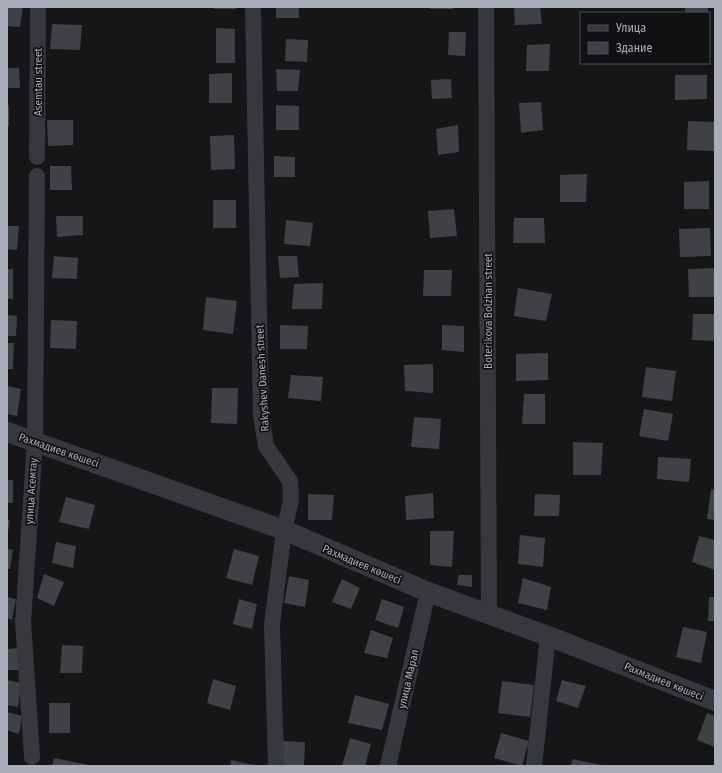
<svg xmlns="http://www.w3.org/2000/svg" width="722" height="773" viewBox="0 0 722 773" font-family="'Fira Sans Condensed',sans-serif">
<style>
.building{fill:#404145}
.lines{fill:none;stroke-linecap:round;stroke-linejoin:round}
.minor{stroke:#37383d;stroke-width:16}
.tertiary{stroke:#37383d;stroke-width:20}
.labels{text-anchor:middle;stroke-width:3.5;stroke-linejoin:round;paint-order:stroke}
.street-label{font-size:11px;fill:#a8adb8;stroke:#111113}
</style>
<rect width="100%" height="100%" fill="#161618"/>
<g class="building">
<polygon points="7,7 23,7 20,27 7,26"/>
<rect x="214" y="7" width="22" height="2"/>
<rect x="276" y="7" width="23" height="11"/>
<rect x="430" y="7" width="23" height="2"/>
<polygon points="514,7 540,7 542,24 515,25"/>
<rect x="685" y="7" width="23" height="6"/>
<polygon points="52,24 82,25 80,50 50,49"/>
<polygon points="216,28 235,29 235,63 216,63"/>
<polygon points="449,32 466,32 465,56 448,55"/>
<polygon points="286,39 308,40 307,62 285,61"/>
<polygon points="550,44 549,71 526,71 527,45"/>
<polygon points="7,68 19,68 20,88 7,88"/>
<polygon points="276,69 300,70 298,91 277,91"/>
<polygon points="232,73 232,103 209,103 209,74"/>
<polygon points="675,75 707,75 707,99 675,100"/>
<polygon points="451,79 452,98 432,99 431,80"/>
<polygon points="541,102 543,130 521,133 519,103"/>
<rect x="7" y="105" width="2" height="21"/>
<polygon points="276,105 299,106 299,130 276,130"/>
<polygon points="47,120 73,120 73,145 48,146"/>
<polygon points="688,121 715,122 714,151 687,150"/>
<polygon points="458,125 459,152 438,155 436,129"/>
<polygon points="234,135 235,169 211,170 210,136"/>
<polygon points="274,156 295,157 295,177 274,177"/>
<polygon points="50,166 71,166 72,190 50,190"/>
<polygon points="587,174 586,202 560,202 560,175"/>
<polygon points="709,181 709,209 684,209 684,182"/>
<rect x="213" y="200" width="23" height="28"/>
<polygon points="454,209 457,236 430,238 428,211"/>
<polygon points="56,216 83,216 83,235 57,237"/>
<polygon points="514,218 544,218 545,243 513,243"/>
<polygon points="286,220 313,223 310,246 284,244"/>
<polygon points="7,226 19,226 17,250 7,249"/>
<polygon points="710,228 711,256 680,257 679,229"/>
<polygon points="54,256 78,258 77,279 52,278"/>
<polygon points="278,256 297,256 299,277 280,278"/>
<polygon points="715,268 715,297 689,297 688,269"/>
<rect x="7" y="269" width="6" height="30"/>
<polygon points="424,270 452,270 451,296 423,296"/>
<polygon points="323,283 322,309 292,309 294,284"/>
<polygon points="518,288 552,294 546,321 514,316"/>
<polygon points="206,297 237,301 233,334 203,330"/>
<polygon points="693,314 715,314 715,341 692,340"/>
<polygon points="7,315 17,316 16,336 7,336"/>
<polygon points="51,320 77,321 76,349 50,348"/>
<polygon points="280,325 308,326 307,349 280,349"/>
<polygon points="442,325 464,326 464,352 442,350"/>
<polygon points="7,343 14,343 13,369 7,369"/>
<polygon points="548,353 548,380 516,381 516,354"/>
<polygon points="433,364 433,393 405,391 404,365"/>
<polygon points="646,367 676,371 672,401 642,397"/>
<polygon points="291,375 323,377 321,401 288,398"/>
<polygon points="7,386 21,389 17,416 7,414"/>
<polygon points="212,388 238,388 237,424 211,423"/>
<polygon points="524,394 545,394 545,424 522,424"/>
<polygon points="644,409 673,414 668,441 639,436"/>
<polygon points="414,417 441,419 439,449 411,447"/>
<polygon points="573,442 603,443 601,475 573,475"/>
<polygon points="658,457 691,459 689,482 657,479"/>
<rect x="7" y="480" width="6" height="23"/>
<polygon points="711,489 715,490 715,520 707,519"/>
<polygon points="433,493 434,518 406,520 405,496"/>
<polygon points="308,494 334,495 332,520 308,520"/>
<polygon points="535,494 560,495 559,516 534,516"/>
<polygon points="66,497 95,505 89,529 59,522"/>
<polygon points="7,519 10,520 8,532 7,532"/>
<polygon points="430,531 454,531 452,567 430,565"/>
<polygon points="520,535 545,538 543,567 518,564"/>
<polygon points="699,536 715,540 715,570 692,562"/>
<polygon points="56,542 76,546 73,568 52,563"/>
<polygon points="7,549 13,550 10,569 7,569"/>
<polygon points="234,549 259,556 252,585 226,578"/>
<polygon points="44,574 64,582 54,606 37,598"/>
<polygon points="459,575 472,575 472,587 457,585"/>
<polygon points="289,576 309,580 305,607 284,603"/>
<polygon points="523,578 551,587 547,610 518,603"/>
<polygon points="342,579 360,588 351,609 332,602"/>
<polygon points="7,597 16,599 12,620 7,618"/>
<polygon points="709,597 715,597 715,621 708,621"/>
<polygon points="239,599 257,604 252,629 233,624"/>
<polygon points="382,599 404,607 398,628 375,620"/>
<polygon points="683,627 707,632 701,663 676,657"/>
<polygon points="371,630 393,638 387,658 364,653"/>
<polygon points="62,645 83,646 82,673 60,673"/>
<polygon points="18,648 18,670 7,670 7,649"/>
<polygon points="213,679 236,686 230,710 207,703"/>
<polygon points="7,680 21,683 18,707 7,705"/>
<polygon points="562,680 586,686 578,708 556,701"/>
<polygon points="502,681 534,685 530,717 498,713"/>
<polygon points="355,695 389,704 382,730 348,723"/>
<rect x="49" y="703" width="21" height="30"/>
<polygon points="7,712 22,716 19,734 7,730"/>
<polygon points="707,713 715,716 715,747 697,740"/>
<polygon points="501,733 529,741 522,766 494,758"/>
<polygon points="350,738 371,744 365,766 342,766"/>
<polygon points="282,741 305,742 304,766 281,766"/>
<polygon points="54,758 89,765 89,766 52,766"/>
<polygon points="572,759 602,765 602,766 571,766"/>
<polygon points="231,760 253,765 252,766 230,766"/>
</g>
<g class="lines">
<g class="minor">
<polyline points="253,7 261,416 266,446 290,481 291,501 284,530 272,624 276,764"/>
<polyline points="486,7 489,615"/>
<polyline points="37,157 38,7"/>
<polyline points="32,757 23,622 35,441 37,176"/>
<polyline points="388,766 428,592"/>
<polyline points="534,766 548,636"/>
</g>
<polyline class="tertiary" points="7,432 284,530 428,592 548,636 715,701"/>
</g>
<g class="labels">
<g class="street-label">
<text transform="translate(38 82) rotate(-90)" y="4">Asemtau street</text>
<text transform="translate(488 311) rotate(-90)" y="4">Boterikova Bolzhan street</text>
<text transform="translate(262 378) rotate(-93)" y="4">Rakyshev Danesh street</text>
<text transform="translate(59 450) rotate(19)" y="4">Рахмадиев көшесі</text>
<text transform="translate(31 491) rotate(-86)" y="4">улица Асемтау</text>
<text transform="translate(362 564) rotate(23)" y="4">Рахмадиев көшесі</text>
<text transform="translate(408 679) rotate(-77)" y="4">улица Марал</text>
<text transform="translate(664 681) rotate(22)" y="4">Рахмадиев көшесі</text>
</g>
</g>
<rect width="722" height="773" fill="none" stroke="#a8adb8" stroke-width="16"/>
<rect x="580" y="12" width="130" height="52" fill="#111113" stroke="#4d4f55"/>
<rect x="588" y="25" width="20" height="6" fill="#37383d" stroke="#4d4f55"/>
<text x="616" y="32" font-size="12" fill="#a8adb8">Улица</text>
<rect x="588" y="42" width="20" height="12" fill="#404145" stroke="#4d4f55"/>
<text x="616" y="52" font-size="12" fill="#a8adb8">Здание</text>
</svg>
